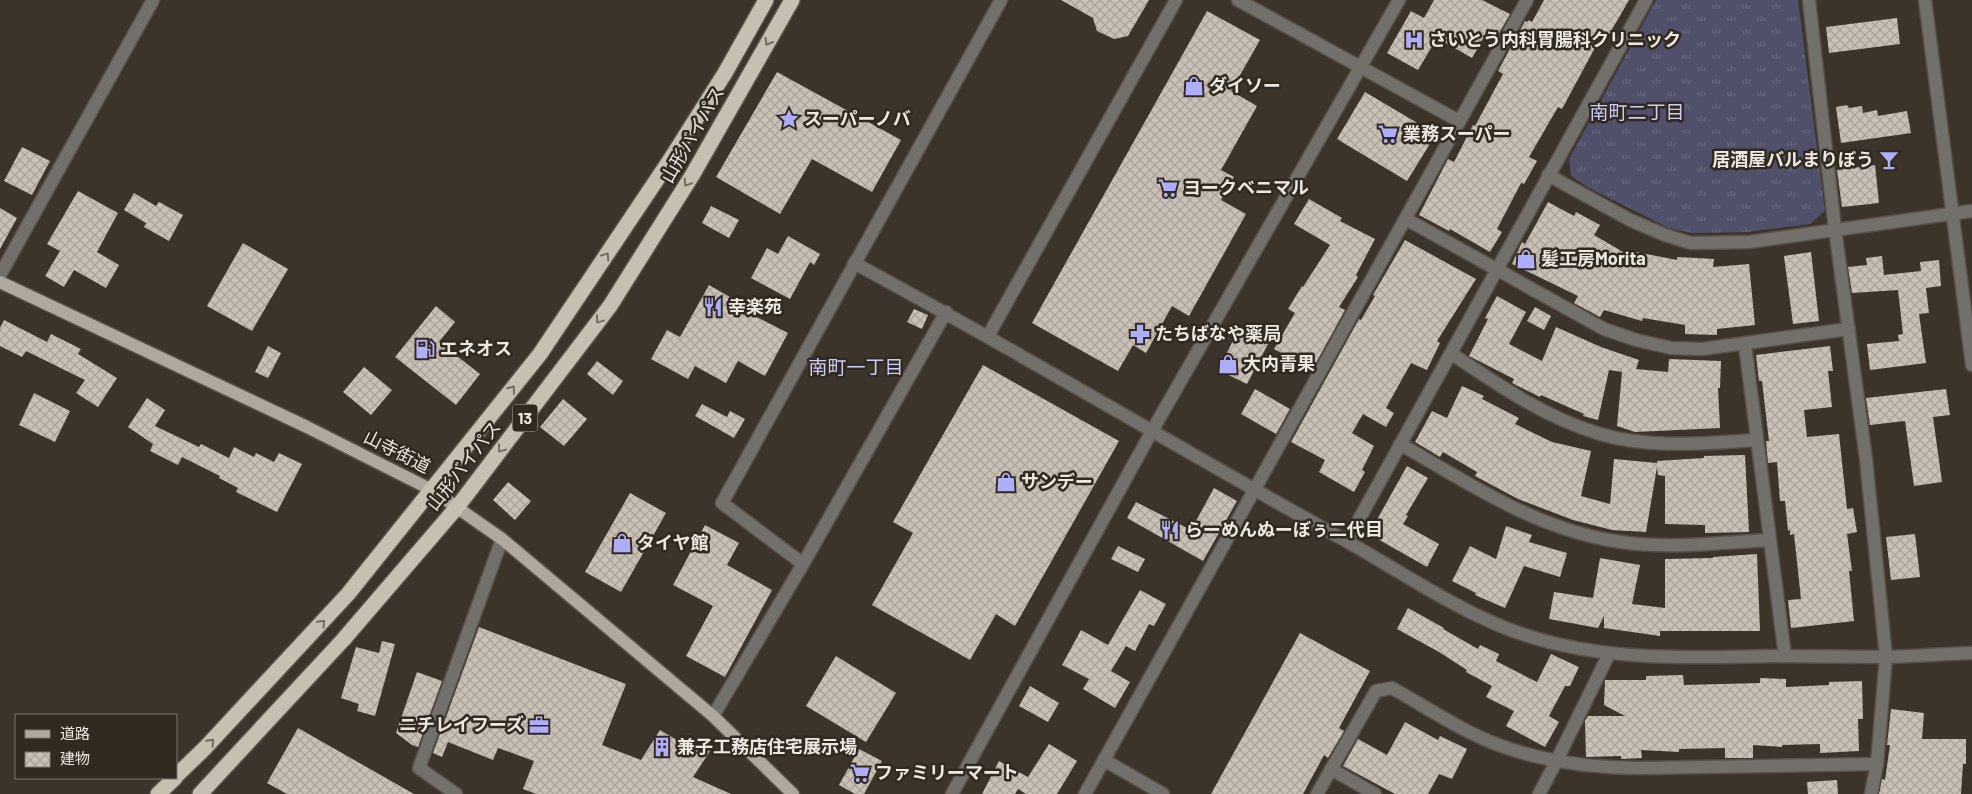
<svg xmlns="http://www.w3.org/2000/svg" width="1972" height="794" viewBox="0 0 1972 794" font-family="Barlow,'Noto Sans JP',sans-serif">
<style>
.grass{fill:url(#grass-tufts)}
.building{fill:url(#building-cross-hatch)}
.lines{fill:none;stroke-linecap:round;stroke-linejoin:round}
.minor-casing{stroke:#585148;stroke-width:15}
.major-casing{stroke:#585148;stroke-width:15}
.highway-casing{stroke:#585148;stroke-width:18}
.minor{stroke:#73706b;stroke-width:12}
.major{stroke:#b0a89f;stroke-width:12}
.highway{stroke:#c8bfb3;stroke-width:15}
.oneway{stroke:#756d63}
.labels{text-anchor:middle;stroke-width:5;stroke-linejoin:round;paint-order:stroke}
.shield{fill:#312a21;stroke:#b4aea7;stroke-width:1}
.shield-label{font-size:16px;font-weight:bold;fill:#ece7e1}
.poi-label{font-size:18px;font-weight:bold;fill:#ece7e1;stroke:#312a21;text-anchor:start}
.street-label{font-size:18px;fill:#ece7e1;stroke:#312a21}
.neighbourhood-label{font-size:19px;fill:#ccccf8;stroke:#312a21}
</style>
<defs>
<pattern id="grass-tufts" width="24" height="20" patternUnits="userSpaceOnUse" patternTransform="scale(1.25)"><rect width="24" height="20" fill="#50506b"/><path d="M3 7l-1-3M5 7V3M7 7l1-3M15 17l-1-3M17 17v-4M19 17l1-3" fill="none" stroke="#696980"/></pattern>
<pattern id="building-cross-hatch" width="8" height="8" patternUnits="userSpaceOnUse" patternTransform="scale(1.25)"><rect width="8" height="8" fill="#cac1b6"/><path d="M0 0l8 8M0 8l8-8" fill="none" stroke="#a9a29a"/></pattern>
</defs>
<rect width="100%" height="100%" fill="#3c342b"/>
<polygon class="grass" points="1656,0 1798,0 1825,211 1810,224 1747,232 1692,233 1669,228 1589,188 1571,176 1569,159"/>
<g class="building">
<polygon points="1061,0 1149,0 1128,36 1114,39 1097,31 1093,18"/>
<polygon points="1434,0 1482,0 1510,14 1498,35 1488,30 1472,58 1437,38 1418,70 1387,53 1411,11 1424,18"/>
<polygon points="1544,0 1629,0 1603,45 1598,42 1562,109 1558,107 1529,157 1537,161 1524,184 1521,183 1497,229 1502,232 1490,252 1450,229 1449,231 1419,215 1448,159 1454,162 1473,125 1475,126 1503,74 1498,71 1525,21 1527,22 1529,20 1532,22"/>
<polygon points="1207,11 1260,40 1231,91 1257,106 1221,170 1234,177 1221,200 1246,214 1189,316 1172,306 1146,353 1133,345 1118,371 1032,323"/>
<polygon points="1897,18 1900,44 1829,53 1826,27"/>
<polygon points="777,72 901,140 872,192 812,159 780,214 716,177"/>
<polygon points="1365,92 1436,134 1407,181 1337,139"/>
<polygon points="1847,105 1849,108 1862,106 1863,113 1877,110 1878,116 1907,111 1911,133 1841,143 1836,107"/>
<polygon points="22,147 50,161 32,195 4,181"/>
<polygon points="1875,165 1879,203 1842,207 1837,170"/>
<polygon points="78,191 118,213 97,252 119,265 106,288 74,270 64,287 45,276 60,251 47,244"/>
<polygon points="134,193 156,206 159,202 183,215 169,241 144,227 146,223 124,210"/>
<polygon points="1309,199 1342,218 1340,221 1375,239 1356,275 1358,277 1339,307 1345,310 1312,370 1274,349 1295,313 1288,309 1302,286 1303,287 1330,245 1294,224"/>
<polygon points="1548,202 1574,216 1576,212 1600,225 1594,235 1635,259 1636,252 1677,260 1677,257 1714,259 1713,267 1749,264 1755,325 1717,329 1717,335 1685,334 1685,325 1643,318 1642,321 1604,310 1600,317 1574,303 1578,296 1512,264 1522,242 1525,244"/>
<polygon points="711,206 739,220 729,238 702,223"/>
<polygon points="0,208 17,218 0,249"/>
<polygon points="788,236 820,254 814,265 810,262 790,299 751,278 767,248 778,254"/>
<polygon points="1405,240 1476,279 1437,341 1440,343 1427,370 1411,363 1386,408 1394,413 1386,427 1363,414 1352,433 1374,446 1362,470 1365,472 1354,492 1319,472 1325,460 1291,442 1359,319 1361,320 1375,296 1373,295"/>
<polygon points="243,243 288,269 252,331 207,306"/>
<polygon points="1811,252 1819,321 1793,324 1784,256"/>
<polygon points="1882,256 1884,275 1921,271 1920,262 1939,260 1941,286 1926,288 1929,313 1919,314 1926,363 1870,370 1867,344 1899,341 1898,335 1903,334 1898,290 1852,293 1848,267 1867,265 1866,258"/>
<polygon points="709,285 730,297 727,302 788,333 765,376 738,361 726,383 695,366 688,379 651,359 667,330 680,337"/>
<polygon points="1497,296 1526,312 1509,344 1542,361 1556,327 1601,347 1639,360 1636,369 1668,372 1669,359 1721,361 1720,388 1718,388 1720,428 1635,432 1617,426 1622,372 1609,370 1598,420 1583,416 1584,414 1541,395 1540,397 1512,383 1514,379 1469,356 1488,319 1485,318"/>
<polygon points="436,306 455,322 439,342 480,374 456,405 395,357"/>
<polygon points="1535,307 1551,316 1544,330 1527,321"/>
<polygon points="914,309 928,315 922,329 907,322"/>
<polygon points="4,320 47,342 51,334 81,349 78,354 117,378 98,407 76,393 85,380 26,351 22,357 0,346 0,328"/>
<polygon points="1239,329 1268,344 1247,384 1218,370"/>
<polygon points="268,346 281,353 268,378 255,372"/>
<polygon points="1830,346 1833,371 1828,371 1832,407 1804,410 1807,437 1839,434 1847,509 1853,508 1857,532 1847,534 1852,571 1849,571 1854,621 1791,628 1788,600 1801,599 1794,534 1790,535 1790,530 1788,531 1785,501 1780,501 1777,462 1768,463 1766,441 1769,441 1762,381 1759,381 1756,355"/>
<polygon points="597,361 623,381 613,395 587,374"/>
<polygon points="983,365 1119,441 1015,626 996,614 970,660 872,605 913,533 893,522"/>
<polygon points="364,367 392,390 371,415 343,392"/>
<polygon points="1462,386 1484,396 1482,399 1519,418 1515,424 1552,442 1591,451 1581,496 1610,504 1614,459 1657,463 1657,461 1704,458 1704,456 1745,455 1749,532 1705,533 1705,525 1665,524 1665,476 1658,475 1657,467 1646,532 1612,530 1573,520 1518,499 1475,476 1477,472 1443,452 1440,457 1415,442 1432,411 1447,418"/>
<polygon points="1255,389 1290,409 1276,434 1241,414"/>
<polygon points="1946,389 1950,415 1933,417 1942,482 1914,486 1905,421 1870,425 1866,398"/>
<polygon points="34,393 70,411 55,442 19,425"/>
<polygon points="147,398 165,410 155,426 199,447 201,444 229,458 234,447 254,457 256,453 274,462 279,453 302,464 277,512 236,492 238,488 219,478 220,476 182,457 178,465 150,451 153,444 128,427"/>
<polygon points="563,399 587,419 564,446 540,427"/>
<polygon points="702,404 727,417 730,411 745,419 734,438 695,416"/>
<polygon points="1407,466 1428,478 1406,515 1408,516 1403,524 1439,544 1427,567 1369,534"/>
<polygon points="508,482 531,501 515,520 493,500"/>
<polygon points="1214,488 1237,501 1203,561 1127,518 1136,502 1191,530"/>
<polygon points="630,493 666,513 621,592 585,572"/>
<polygon points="705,525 739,543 727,565 772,590 725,677 686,656 713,606 673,585"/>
<polygon points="1506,526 1532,535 1529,542 1567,553 1560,577 1524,566 1505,608 1475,595 1476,593 1452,581 1470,546 1496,559"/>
<polygon points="1915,534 1920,577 1891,580 1886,537"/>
<polygon points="1118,546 1145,559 1138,572 1111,559"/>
<polygon points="1757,554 1760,631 1660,631 1660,636 1604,628 1604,616 1598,628 1549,619 1554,592 1593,598 1600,558 1640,565 1632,604 1665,608 1665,559 1713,558 1713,557"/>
<polygon points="1140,590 1166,604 1154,626 1149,624 1135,651 1126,646 1111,671 1130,682 1115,708 1083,689 1089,679 1062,665 1081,630 1108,645"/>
<polygon points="1408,608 1444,628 1443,629 1478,649 1480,645 1499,654 1496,661 1533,680 1537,682 1551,654 1579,667 1570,686 1565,686 1549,716 1559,722 1545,747 1506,726 1514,711 1486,697 1492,686 1466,672 1467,670 1439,652 1397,629"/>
<polygon points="479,627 626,684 602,745 641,760 660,730 690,748 694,741 710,751 693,777 731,794 536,794 523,789 534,761 498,748 493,760 448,742 442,757 433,753"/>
<polygon points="1300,633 1370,671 1339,728 1344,731 1328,758 1324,755 1303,794 1211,794"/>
<polygon points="382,641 395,644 375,716 357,711 359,704 341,698 356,647 379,653"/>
<polygon points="836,656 896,693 866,742 806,706"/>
<polygon points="417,672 442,681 418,747 412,745 396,733"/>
<polygon points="1683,675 1684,685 1760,683 1760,678 1786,679 1786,687 1829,685 1829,682 1862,681 1863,719 1858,719 1859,751 1820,753 1820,744 1782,745 1782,747 1753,745 1753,758 1725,758 1725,748 1679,749 1679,752 1641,750 1642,758 1621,759 1621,756 1586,757 1585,721 1588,716 1625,716 1604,705 1605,680 1646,680 1646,676"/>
<polygon points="1030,686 1059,703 1048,722 1019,706"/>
<polygon points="1891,709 1924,713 1922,739 1966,739 1966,764 1963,764 1961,794 1879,794 1882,779 1885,780 1890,745 1887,745"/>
<polygon points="1405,722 1438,740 1440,736 1467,749 1452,779 1439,774 1428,794 1395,794 1343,766 1358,739 1387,755"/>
<polygon points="298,728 414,794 287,794 267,783"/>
<polygon points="1049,744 1077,761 1057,794 1026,794 1018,789 1015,794 982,794 999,761 1028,777"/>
<polygon points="859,749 882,761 864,794 855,794 839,785"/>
<polygon points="1837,780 1838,794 1808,794 1807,782"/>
</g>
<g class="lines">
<defs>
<g id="minor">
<polyline points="1238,0 1459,121"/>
<polyline points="1809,0 1835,229 1866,459 1886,657 1877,764 1871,794"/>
<polyline points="1925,0 1972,365"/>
<polyline points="1548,175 1630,220 1665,235 1691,243 1749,242 1972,211"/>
<polyline points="1406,219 1604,329 1636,340 1671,348 1702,349 1849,329"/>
<path d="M854,263C1018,351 1176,447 1339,537C1410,576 1476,626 1557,644C1629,661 1703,657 1776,656C1813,656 1850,657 1886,657C1915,656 1944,654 1972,653"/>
<polyline points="0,275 153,0"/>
<polyline points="946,312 803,564 722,503 1001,0"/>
<polyline points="988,336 1176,0"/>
<polyline points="1745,345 1785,656"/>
<path d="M1452,354C1498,385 1546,418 1600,434C1650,449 1705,443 1757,440"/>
<path d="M1400,444C1470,484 1539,531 1621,542C1669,549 1720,543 1769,540"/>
<polyline points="1347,541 1646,0"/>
<polyline points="713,716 803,564"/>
<polyline points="1331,769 1375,794"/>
<polyline points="456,794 419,768 502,539"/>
<polyline points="952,794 1152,431 1399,0"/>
<polyline points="1085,794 1104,760"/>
<polyline points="1163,794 1104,760 1527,0"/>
<path d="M1317,794L1376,691L1392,688C1426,707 1460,730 1496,744C1543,762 1592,768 1642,768L1877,764"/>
<polyline points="1539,794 1556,762 1609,654"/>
</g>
<polyline id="major" points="0,282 307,427 432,490 502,539 713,716 793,794"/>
<g id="highway">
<polyline points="176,776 205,748 348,594 540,354 670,160 725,73 766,0"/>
<polyline points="158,794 175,778"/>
<polyline points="200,794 343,640 458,506 610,306 693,174 792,0"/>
</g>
</defs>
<use href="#minor" class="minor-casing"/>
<use href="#major" class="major-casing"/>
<use href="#highway" class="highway-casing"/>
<use href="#minor" class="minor"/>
<use href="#major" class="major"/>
<use href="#highway" class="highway"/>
</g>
<defs><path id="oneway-chevron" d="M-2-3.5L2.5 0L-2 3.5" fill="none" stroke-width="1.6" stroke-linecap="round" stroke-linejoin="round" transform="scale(1.25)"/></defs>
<g class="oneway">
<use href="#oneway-chevron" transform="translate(768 42) rotate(120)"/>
<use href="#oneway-chevron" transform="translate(687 183) rotate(122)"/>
<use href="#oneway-chevron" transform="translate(606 256) rotate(-56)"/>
<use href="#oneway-chevron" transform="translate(599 320) rotate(127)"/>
<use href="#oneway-chevron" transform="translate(512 389) rotate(-52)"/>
<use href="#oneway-chevron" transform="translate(501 449) rotate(127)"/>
<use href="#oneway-chevron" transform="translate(322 623) rotate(-47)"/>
<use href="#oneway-chevron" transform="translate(211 742) rotate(-47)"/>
</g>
<defs>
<symbol id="hospital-bare" viewBox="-9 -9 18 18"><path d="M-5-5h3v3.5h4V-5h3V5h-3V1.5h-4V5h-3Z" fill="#b0aefa" stroke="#312a21" stroke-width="2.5" paint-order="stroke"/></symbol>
<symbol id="shop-bare" viewBox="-9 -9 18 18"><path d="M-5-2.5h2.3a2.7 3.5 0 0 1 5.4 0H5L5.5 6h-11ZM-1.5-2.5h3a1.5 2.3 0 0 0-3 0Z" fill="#b0aefa" stroke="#312a21" stroke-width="2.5" paint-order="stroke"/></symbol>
<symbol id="sight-bare" viewBox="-9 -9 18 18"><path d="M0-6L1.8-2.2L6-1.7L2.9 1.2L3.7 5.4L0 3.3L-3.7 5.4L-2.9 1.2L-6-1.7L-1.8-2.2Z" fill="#b0aefa" stroke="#312a21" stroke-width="2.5" paint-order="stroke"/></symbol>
<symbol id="supermarket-bare" viewBox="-9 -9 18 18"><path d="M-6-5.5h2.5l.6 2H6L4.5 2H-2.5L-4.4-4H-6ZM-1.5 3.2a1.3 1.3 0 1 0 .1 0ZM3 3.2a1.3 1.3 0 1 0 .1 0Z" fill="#b0aefa" stroke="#312a21" stroke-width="2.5" paint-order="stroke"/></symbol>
<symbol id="bar-bare" viewBox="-9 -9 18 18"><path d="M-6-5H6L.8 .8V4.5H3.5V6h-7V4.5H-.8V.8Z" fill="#b0aefa" stroke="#312a21" stroke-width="2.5" paint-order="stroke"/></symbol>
<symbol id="restaurant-bare" viewBox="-9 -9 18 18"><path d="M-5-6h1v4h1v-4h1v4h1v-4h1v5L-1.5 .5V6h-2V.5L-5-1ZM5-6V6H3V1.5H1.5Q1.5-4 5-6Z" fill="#b0aefa" stroke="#312a21" stroke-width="2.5" paint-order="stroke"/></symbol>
<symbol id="pharmacy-bare" viewBox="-9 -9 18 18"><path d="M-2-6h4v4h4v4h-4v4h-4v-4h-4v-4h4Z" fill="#b0aefa" stroke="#312a21" stroke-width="2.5" paint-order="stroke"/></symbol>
<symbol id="fuel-bare" viewBox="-9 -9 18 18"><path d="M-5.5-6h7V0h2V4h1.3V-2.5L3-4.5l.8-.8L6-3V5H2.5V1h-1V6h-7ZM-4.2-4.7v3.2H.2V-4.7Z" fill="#b0aefa" stroke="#312a21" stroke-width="2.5" paint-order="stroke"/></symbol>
<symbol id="office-bare" viewBox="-9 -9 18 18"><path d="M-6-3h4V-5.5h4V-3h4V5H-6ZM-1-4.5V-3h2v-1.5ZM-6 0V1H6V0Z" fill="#b0aefa" stroke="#312a21" stroke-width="2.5" paint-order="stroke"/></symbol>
<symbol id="building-bare" viewBox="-9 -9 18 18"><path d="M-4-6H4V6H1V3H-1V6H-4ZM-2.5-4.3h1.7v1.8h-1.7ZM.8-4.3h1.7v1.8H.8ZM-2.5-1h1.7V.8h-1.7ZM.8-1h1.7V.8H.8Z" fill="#b0aefa" stroke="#312a21" stroke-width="2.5" paint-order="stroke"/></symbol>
</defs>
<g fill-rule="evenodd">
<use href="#hospital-bare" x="1400" y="26" width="28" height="28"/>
<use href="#shop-bare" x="1180" y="72" width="28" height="28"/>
<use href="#sight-bare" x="775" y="105" width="28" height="28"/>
<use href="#supermarket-bare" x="1374" y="120" width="28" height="28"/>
<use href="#bar-bare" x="1875" y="146" width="28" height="28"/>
<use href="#supermarket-bare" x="1154" y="174" width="28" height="28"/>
<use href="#shop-bare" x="1512" y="245" width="28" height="28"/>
<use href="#restaurant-bare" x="699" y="293" width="28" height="28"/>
<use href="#pharmacy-bare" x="1126" y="320" width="28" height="28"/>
<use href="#fuel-bare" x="411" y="335" width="28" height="28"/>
<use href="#shop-bare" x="1214" y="350" width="28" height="28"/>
<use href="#shop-bare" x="992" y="468" width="28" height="28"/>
<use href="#restaurant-bare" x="1156" y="516" width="28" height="28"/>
<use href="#shop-bare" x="608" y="529" width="28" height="28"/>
<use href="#office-bare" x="525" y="711" width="28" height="28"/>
<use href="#building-bare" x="648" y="733" width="28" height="28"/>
<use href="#supermarket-bare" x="846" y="759" width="28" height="28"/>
</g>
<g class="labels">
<rect class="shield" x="512.5" y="404.5" width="25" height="27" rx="4"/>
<g class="shield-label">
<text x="525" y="424">13</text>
</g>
<g class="poi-label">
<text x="1429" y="46">さいとう内科胃腸科クリニック</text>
<text x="1209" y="92">ダイソー</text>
<text x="804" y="125">スーパーノバ</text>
<text x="1403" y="140">業務スーパー</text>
<text x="1874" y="166" text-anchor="end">居酒屋バルまりぼう</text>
<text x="1183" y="194">ヨークベニマル</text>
<text x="1541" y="265">髪工房Morita</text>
<text x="728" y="313">幸楽苑</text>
<text x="1155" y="340">たちばなや薬局</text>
<text x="440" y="355">エネオス</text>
<text x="1243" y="370">大内青果</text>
<text x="1021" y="488">サンデー</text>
<text x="1185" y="536">らーめんぬーぼぅ二代目</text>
<text x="637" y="549">タイヤ館</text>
<text x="524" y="731" text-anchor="end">ニチレイフーズ</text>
<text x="677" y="753">兼子工務店住宅展示場</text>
<text x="875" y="779">ファミリーマート</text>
</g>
<g class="street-label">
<text transform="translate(693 135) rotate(-60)" y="6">山形バイパス</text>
<text transform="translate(397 452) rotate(27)" y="6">山寺街道</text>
<text transform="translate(464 466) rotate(-52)" y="6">山形バイパス</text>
</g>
<g class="neighbourhood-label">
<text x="1637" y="119">南町二丁目</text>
<text x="856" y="374">南町一丁目</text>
</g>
</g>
<rect x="15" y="714" width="162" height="65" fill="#312a21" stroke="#7c766e"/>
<rect x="25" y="730" width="25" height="8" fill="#b0a89f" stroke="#7c766e"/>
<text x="60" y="739" font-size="15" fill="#ece7e1">道路</text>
<rect x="25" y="752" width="25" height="15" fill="url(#building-cross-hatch)" stroke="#7c766e"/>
<text x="60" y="764" font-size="15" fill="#ece7e1">建物</text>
</svg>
